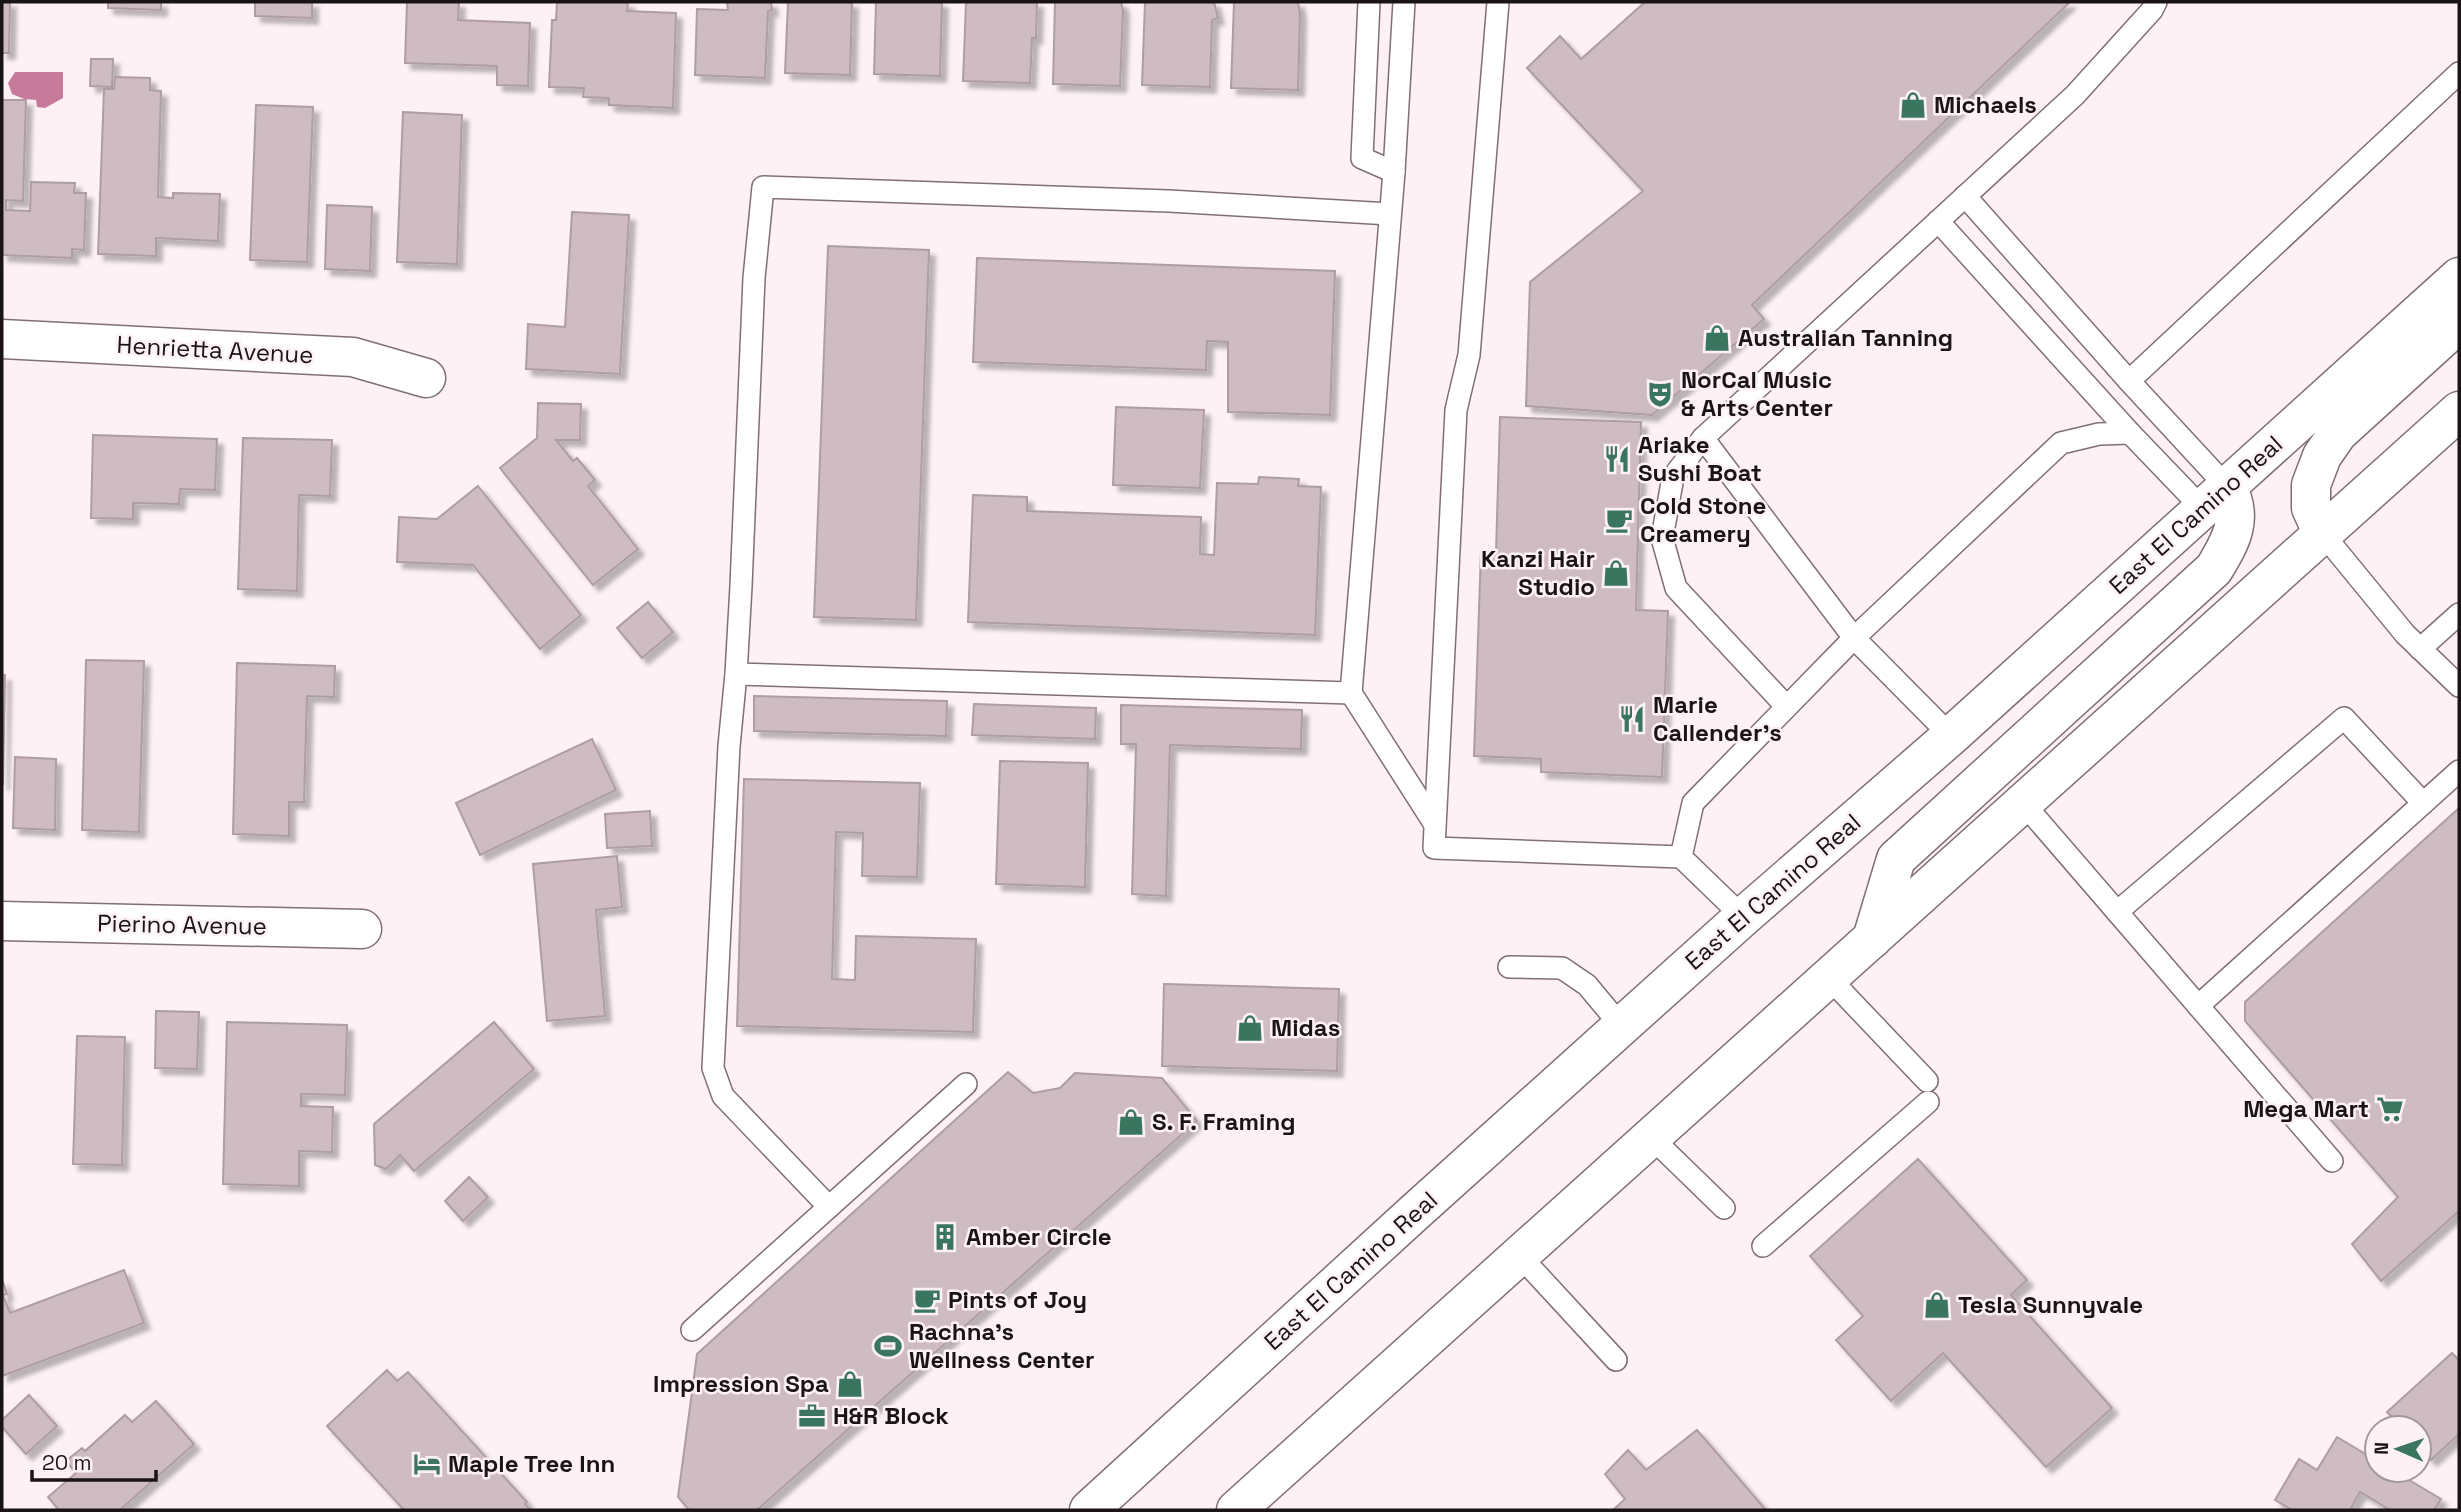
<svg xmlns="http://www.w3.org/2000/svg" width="2461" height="1512" viewBox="0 0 2461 1512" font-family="'Space Grotesk',sans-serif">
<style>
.water{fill:#c87a9a}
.building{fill:#cebcc2;stroke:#ae9da3;stroke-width:2;filter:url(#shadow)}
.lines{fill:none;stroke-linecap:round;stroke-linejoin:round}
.service-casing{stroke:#806f75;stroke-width:24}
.minor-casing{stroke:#806f75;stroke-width:41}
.primary-casing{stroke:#806f75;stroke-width:41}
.service{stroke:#fff;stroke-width:21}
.minor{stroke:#fff;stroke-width:38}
.primary{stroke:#fff;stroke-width:38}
.labels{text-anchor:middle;stroke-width:5;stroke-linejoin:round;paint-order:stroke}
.poi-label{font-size:24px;font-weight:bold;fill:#1a1416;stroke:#fdf1f5;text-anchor:start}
.street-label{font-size:24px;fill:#1a1416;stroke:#fdf1f5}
</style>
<defs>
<filter id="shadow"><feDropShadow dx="6" dy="6" stdDeviation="2" flood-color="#0004"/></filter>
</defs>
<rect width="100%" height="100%" fill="#fdf1f5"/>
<polygon class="water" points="15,72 63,72 63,98 45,108 37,107 36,100 24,99 12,94 8,83"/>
<g class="building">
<polygon points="2,2 10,2 9,53 2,53"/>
<polygon points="108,2 161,2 161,10 108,8"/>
<polygon points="255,2 312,2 312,18 255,16"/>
<polygon points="407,2 459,2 458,20 530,23 528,86 497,85 497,66 405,63"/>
<polygon points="557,2 628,2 627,11 676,13 673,108 609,105 609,98 583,97 584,88 549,87 552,20 556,20"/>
<polygon points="727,2 771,2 772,10 768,11 765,78 695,75 697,9 728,10"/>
<polygon points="788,2 852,2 850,75 785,73"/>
<polygon points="876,2 942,2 940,76 874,74"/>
<polygon points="966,2 1037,2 1036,38 1032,38 1030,83 963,81"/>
<polygon points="1055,2 1121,2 1123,10 1120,86 1053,84"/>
<polygon points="1145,2 1214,2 1218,18 1212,20 1210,87 1142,85"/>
<polygon points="1234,2 1298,2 1300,14 1298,90 1231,88"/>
<polygon points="1645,2 2070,2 1752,305 1764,319 1652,415 1526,406 1530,282 1643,191 1527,68 1560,36 1581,59"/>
<polygon points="91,59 113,59 112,87 90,86"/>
<polygon points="115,77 150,78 150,90 161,91 158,197 173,198 173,193 220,194 218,241 156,238 156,256 98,254 104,89 114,89"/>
<polygon points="2,100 26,100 23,201 6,200 6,210 30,211 31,182 75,183 74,193 86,193 84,250 72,249 72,258 2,255"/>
<polygon points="256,105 313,107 307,262 250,260"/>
<polygon points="403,112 462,115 457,264 397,262"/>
<polygon points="327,205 372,207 370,271 325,269"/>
<polygon points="572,212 629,215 620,374 526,369 528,324 565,327"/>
<polygon points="828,246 929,250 916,620 814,617"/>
<polygon points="977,258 1335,271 1330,415 1228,412 1228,342 1207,341 1206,370 973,362"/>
<polygon points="538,403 581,404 580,440 556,440 573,461 577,458 595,480 588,486 638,549 593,585 500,468 537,438"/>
<polygon points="1116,407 1204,410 1200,488 1113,485"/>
<polygon points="1500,417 1641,422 1636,610 1668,611 1662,777 1541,772 1541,759 1474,756 1481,551 1496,552"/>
<polygon points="93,435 217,439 215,490 180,489 179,504 133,503 133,519 91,518"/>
<polygon points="243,438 332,440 330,496 299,495 297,591 238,589"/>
<polygon points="1259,477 1299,479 1298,486 1321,487 1315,635 968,622 973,495 1027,497 1027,511 1201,517 1200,554 1214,555 1217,483 1258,484"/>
<polygon points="478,486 581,615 540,649 473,565 397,562 399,517 437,519"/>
<polygon points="648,602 673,632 642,658 617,628"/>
<polygon points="86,660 144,661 139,832 82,830"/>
<polygon points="237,663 335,666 334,697 307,696 304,802 289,802 289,836 233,834"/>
<polygon points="2,675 5,675 3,784 2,784"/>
<polygon points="754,696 947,701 946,736 754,731"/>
<polygon points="974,704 1096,708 1095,739 972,735"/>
<polygon points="1121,705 1302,710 1301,749 1170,745 1166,896 1132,894 1136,744 1121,744"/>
<polygon points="592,739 616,790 480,855 456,803"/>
<polygon points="15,757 56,759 55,830 13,828"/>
<polygon points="1000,761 1088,763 1085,887 996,884"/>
<polygon points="744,779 920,783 917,877 862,876 863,833 836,832 832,979 855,980 856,936 976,939 973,1032 737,1026"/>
<polygon points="2459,808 2459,1211 2381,1281 2352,1244 2398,1197 2245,1021 2245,1002"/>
<polygon points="650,811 652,846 607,848 605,814"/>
<polygon points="617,856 622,907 596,910 605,1016 547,1021 533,864"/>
<polygon points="1164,984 1339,989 1337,1071 1162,1066"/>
<polygon points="156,1011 199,1012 197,1069 155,1068"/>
<polygon points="227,1022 347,1025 345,1095 301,1094 301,1106 333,1107 332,1152 299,1151 299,1186 223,1184"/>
<polygon points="494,1022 534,1069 414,1171 400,1155 386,1169 375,1165 374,1124"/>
<polygon points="77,1036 125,1037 122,1165 73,1164"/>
<polygon points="1008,1072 1033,1093 1060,1088 1075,1073 1162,1078 1197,1121 757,1510 689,1510 678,1497 697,1354"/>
<polygon points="1918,1159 2027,1280 2011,1295 2112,1408 2046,1467 1943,1353 1891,1401 1836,1340 1863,1316 1810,1256"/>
<polygon points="469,1177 488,1197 463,1221 445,1201"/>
<polygon points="124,1270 144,1323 2,1376 2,1279 7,1294 3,1295 10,1313"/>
<polygon points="2452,1353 2459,1360 2459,1434 2431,1460 2419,1447 2419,1428 2402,1428 2387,1412"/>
<polygon points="387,1370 397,1381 408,1372 527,1502 525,1504 531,1510 404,1510 327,1426"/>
<polygon points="29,1395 57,1426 26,1454 2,1427 2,1420"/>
<polygon points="156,1401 194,1444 120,1510 59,1510 48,1497 76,1473 66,1461 82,1448 85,1451 125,1415 132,1422"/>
<polygon points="1697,1430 1766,1510 1613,1510 1625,1499 1605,1474 1628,1450 1646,1470"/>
<polygon points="2337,1437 2377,1461 2377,1470 2392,1470 2441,1499 2434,1510 2390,1510 2360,1492 2351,1508 2355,1510 2292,1510 2275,1500 2299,1459 2317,1470"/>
</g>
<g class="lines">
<defs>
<g id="service">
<polyline points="1369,2 1362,158 1394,172"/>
<polyline points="1498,2 1469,355 1456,410 1434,848 1681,857 1743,917"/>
<polyline points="1965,196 2129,381 2227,487"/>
<polyline points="1938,221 2130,433 2203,509"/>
<polyline points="2129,381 2459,73"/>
<polyline points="1703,438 1673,477 1662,538 1676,588 1786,706"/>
<polyline points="2323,534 2405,634 2459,686"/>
<polyline points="2420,649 2459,614"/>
<polyline points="736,674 1351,693 1394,172 1404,2"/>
<polyline points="1351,693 1434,823"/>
<polyline points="1951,736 1854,638 1703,438 2075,95 2152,10 2156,2"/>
<polyline points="2024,804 2332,1161"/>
<polyline points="1681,857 1693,803 1854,638 2061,443 2099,434 2130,433"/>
<polyline points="2117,912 2344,718 2423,803"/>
<polyline points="1509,967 1562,968 1587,985 1622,1027"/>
<polyline points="1829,978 1927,1081"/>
<polyline points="2198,1006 2459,771"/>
<polyline points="1652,1138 1724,1208"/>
<polyline points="829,1207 723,1096 713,1068 729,746 736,674 741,586 754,278 763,187 1169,201 1390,214"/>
<polyline points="1763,1246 1928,1102"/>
<polyline points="1520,1256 1616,1360"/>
<polyline points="692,1330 966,1084"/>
</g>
<g id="minor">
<polyline points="2,339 353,357 426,378"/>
<polyline points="2,921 362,929"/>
</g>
<g id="primary">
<polyline points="2323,534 2311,508 2311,485 2322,456 2338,433 2459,323"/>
<path d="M1872,939L1896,859L2214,569C2231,541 2244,519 2227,487"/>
<polyline points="1089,1510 1415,1212 1743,917 1951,736 2459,277"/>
<polyline points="1236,1510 2459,411"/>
</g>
</defs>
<use href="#service" class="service-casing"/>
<use href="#minor" class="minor-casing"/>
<use href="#primary" class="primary-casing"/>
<use href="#service" class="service"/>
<use href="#minor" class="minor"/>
<use href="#primary" class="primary"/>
</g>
<defs>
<symbol id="shop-bare" viewBox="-9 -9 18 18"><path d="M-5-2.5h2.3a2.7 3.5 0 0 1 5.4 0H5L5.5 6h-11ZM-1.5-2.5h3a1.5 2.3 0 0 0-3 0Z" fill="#3a755f" stroke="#fdf1f5" stroke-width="2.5" paint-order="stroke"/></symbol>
<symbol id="theatre-bare" viewBox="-9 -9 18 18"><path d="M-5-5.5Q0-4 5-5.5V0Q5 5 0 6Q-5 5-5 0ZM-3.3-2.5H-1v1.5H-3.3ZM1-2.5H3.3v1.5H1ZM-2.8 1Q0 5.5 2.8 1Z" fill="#3a755f" stroke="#fdf1f5" stroke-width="2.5" paint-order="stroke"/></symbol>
<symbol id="restaurant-bare" viewBox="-9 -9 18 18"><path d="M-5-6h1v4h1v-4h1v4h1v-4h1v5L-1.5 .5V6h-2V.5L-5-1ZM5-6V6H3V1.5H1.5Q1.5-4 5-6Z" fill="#3a755f" stroke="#fdf1f5" stroke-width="2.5" paint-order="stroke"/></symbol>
<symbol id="cafe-bare" viewBox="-9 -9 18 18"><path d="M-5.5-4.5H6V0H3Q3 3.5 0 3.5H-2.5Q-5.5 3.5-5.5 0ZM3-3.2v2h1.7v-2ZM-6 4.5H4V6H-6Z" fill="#3a755f" stroke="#fdf1f5" stroke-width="2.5" paint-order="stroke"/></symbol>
<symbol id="supermarket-bare" viewBox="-9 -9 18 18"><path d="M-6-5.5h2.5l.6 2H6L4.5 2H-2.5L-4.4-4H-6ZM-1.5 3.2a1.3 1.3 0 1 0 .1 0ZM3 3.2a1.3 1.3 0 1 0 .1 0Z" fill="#3a755f" stroke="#fdf1f5" stroke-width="2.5" paint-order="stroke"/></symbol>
<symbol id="building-bare" viewBox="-9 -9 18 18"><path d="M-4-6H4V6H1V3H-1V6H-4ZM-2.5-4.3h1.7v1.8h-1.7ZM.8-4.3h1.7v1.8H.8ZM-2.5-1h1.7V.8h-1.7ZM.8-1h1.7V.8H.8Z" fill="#3a755f" stroke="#fdf1f5" stroke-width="2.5" paint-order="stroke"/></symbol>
<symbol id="stadium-bare" viewBox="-9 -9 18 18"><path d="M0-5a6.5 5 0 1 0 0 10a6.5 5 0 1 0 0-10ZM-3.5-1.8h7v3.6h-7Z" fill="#3a755f" stroke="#fdf1f5" stroke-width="2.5" paint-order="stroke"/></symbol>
<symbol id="office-bare" viewBox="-9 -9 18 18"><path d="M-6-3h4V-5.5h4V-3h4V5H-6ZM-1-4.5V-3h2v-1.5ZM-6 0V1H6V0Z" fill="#3a755f" stroke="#fdf1f5" stroke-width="2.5" paint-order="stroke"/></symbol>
<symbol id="hotel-bare" viewBox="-9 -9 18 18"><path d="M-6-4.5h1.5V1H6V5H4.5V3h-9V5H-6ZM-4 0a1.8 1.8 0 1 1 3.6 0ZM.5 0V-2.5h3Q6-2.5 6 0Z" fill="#3a755f" stroke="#fdf1f5" stroke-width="2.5" paint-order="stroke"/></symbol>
</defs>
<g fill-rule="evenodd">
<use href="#shop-bare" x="1894" y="86" width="38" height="38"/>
<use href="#shop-bare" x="1698" y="319" width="38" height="38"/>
<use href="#theatre-bare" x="1641" y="375" width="38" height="38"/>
<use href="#restaurant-bare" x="1598" y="440" width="38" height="38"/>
<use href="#cafe-bare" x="1600" y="501" width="38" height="38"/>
<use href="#shop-bare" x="1597" y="554" width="38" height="38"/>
<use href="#restaurant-bare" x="1613" y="700" width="38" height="38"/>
<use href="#shop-bare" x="1231" y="1009" width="38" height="38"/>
<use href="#supermarket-bare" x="2371" y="1090" width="38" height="38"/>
<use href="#shop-bare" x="1112" y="1103" width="38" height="38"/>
<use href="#building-bare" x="926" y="1218" width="38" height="38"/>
<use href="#cafe-bare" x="908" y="1281" width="38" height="38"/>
<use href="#shop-bare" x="1918" y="1286" width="38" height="38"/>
<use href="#stadium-bare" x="869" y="1327" width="38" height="38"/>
<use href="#shop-bare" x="831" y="1365" width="38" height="38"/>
<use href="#office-bare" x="793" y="1397" width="38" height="38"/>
<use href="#hotel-bare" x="408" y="1445" width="38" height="38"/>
</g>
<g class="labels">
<g class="poi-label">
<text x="1934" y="113">Michaels</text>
<text x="1738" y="346">Australian Tanning</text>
<text x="1681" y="388">NorCal Music<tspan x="1681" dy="28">&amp; Arts Center</tspan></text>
<text x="1638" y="453">Ariake<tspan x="1638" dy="28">Sushi Boat</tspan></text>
<text x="1640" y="514">Cold Stone<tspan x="1640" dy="28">Creamery</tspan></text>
<text x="1595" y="567" text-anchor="end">Kanzi Hair<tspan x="1595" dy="28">Studio</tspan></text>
<text x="1653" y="713">Marie<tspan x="1653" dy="28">Callender's</tspan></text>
<text x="1271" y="1036">Midas</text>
<text x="2369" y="1117" text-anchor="end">Mega Mart</text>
<text x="1152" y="1130">S. F. Framing</text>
<text x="966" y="1245">Amber Circle</text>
<text x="948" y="1308">Pints of Joy</text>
<text x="1958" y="1313">Tesla Sunnyvale</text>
<text x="909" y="1340">Rachna's<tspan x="909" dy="28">Wellness Center</tspan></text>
<text x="829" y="1392" text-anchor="end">Impression Spa</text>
<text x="833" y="1424">H&amp;R Block</text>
<text x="448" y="1472">Maple Tree Inn</text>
</g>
<g class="street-label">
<text transform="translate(215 350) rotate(3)" y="8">Henrietta Avenue</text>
<text transform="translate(2196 515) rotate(-42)" y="8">East El Camino Real</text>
<text transform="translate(1773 892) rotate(-41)" y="8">East El Camino Real</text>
<text transform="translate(182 925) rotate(1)" y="8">Pierino Avenue</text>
<text transform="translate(1351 1271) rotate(-42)" y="8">East El Camino Real</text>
</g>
</g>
<rect width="2461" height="1512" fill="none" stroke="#1a1416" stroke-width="7"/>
<g transform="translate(2398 1449) rotate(272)"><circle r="33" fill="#fdf1f5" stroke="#a2999c" stroke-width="2"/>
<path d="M0-5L12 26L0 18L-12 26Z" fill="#3a755f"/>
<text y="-10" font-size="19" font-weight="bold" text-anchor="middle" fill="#1a1416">N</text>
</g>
<path d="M32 1470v10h124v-10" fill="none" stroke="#1a1416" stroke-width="3.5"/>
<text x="42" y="1470" font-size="21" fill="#1a1416" stroke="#fdf1f5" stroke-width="5" paint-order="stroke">20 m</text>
</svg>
